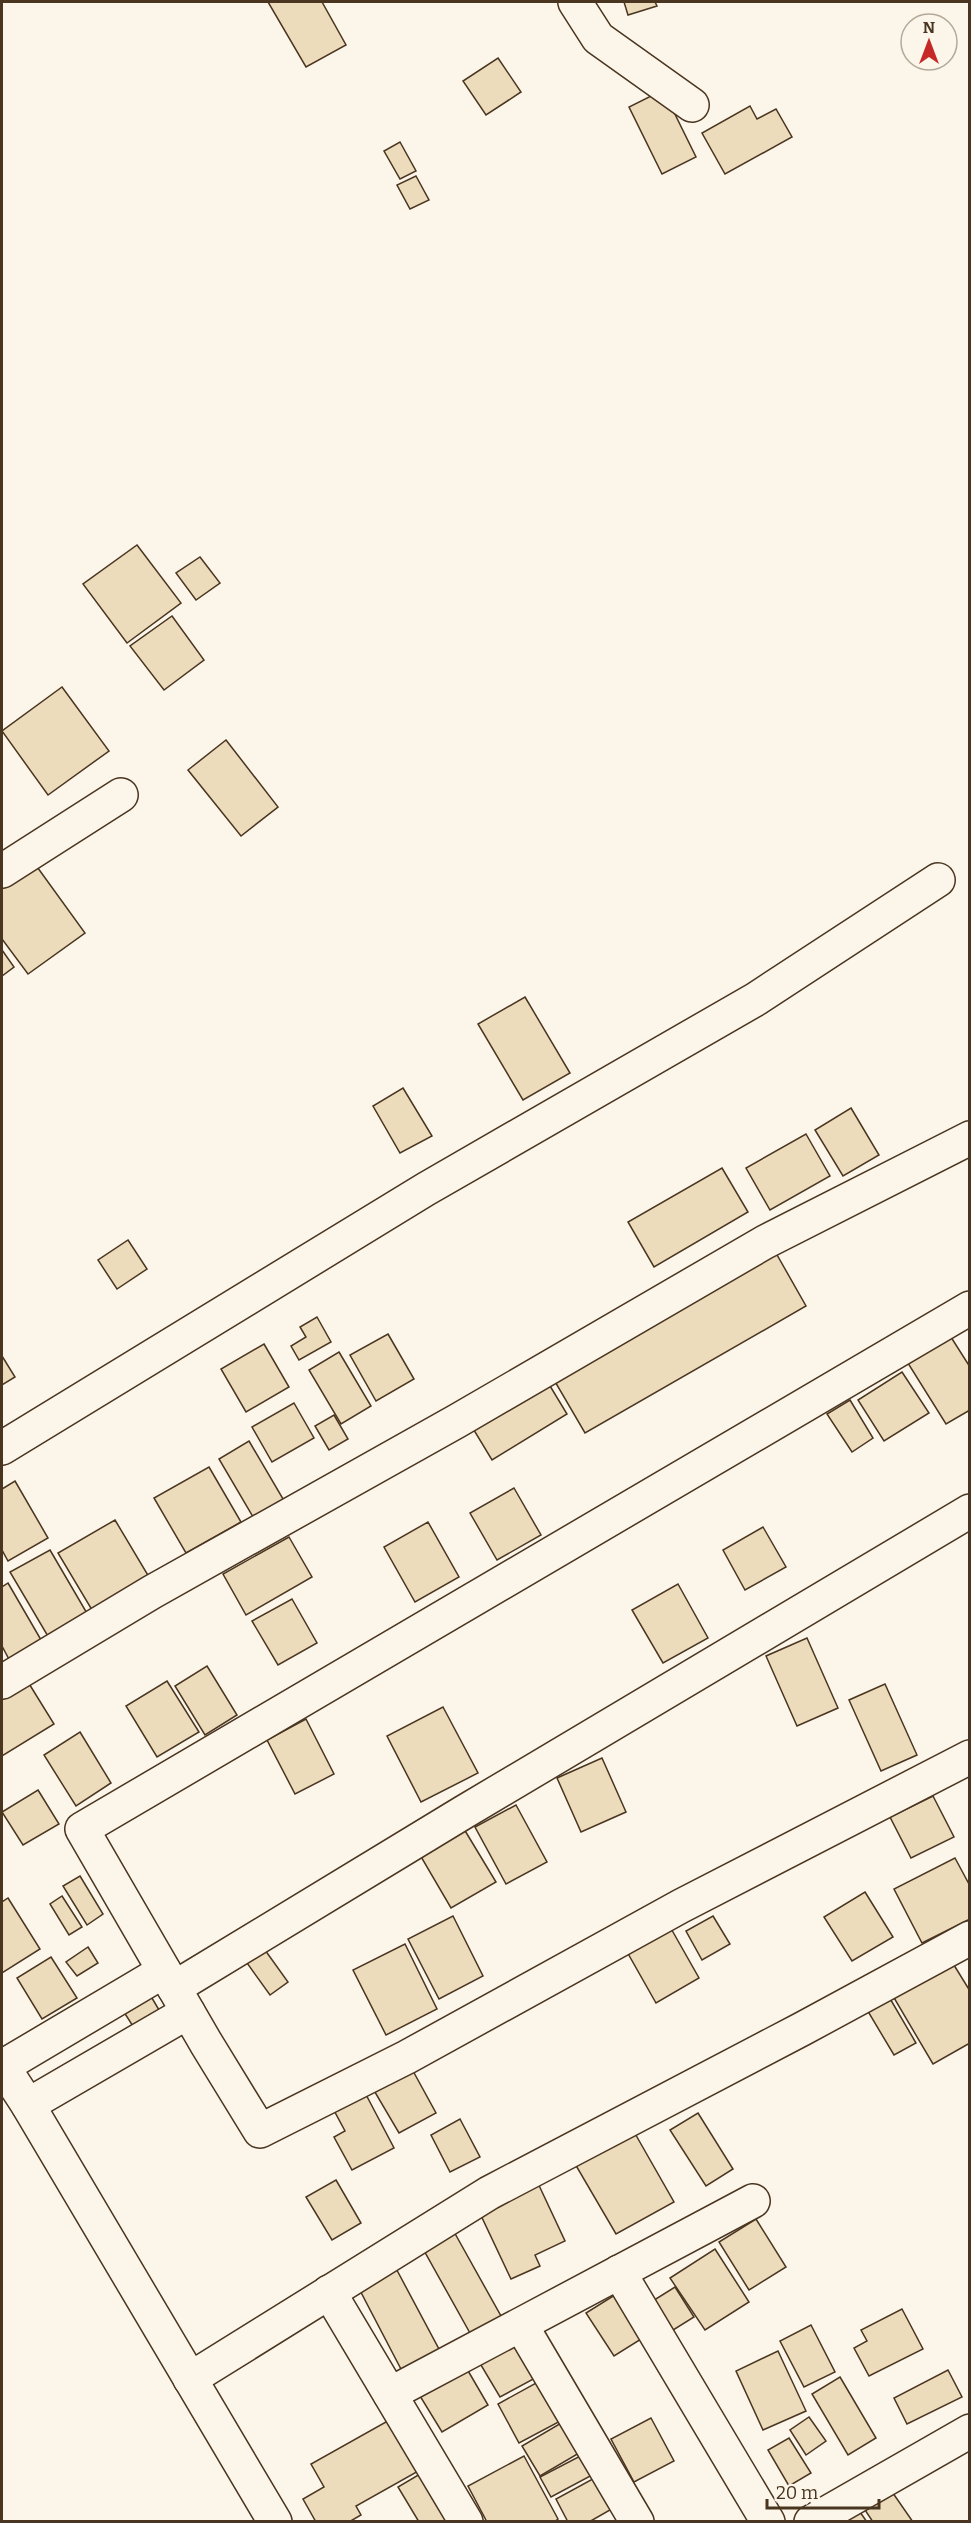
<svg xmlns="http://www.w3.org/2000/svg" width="971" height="2523" viewBox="0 0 971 2523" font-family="Bitter,serif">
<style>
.building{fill:#ecdcbc;stroke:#4a3520;stroke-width:1.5}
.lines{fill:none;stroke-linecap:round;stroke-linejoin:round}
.minor-casing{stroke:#4a3520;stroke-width:36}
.minor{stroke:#fbf6e9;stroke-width:33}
</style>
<rect width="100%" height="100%" fill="#fbf6e9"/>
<g class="building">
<polygon points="268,2 322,2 346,45 306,67"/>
<polygon points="624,2 655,2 657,6 628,15"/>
<polygon points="498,58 521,92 486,115 463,81"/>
<polygon points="663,90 696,157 662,174 629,107"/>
<polygon points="750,106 757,119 776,109 792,137 725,174 702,133"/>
<polygon points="400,142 416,171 400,179 384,151"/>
<polygon points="416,176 429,200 410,209 397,185"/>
<polygon points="137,545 181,603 127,643 83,584"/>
<polygon points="200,557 220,583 196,600 176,573"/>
<polygon points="172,616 204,660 164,690 130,646"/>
<polygon points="62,687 109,751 48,795 2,731"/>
<polygon points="226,740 278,807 241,836 188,770"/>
<polygon points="35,864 85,933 28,974 2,939 2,888"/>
<polygon points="2,950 14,967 2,976"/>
<polygon points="525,997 570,1073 523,1100 478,1024"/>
<polygon points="403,1088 432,1136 400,1153 373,1106"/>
<polygon points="851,1108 879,1155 843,1176 815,1130"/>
<polygon points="806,1134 830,1176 770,1210 746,1168"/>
<polygon points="722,1168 748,1212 654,1267 628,1222"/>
<polygon points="128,1240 147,1269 117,1289 98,1260"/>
<polygon points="772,1246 806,1306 585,1433 550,1373"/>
<polygon points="317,1317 331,1342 299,1360 291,1346 306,1337 300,1327"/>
<polygon points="388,1334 414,1379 376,1401 350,1355"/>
<polygon points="949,1334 970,1367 970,1410 946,1424 906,1360"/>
<polygon points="264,1344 289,1387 246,1412 221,1369"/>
<polygon points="339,1352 371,1406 341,1424 309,1370"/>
<polygon points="2,1356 15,1377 2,1385"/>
<polygon points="902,1372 929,1413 884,1441 858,1400"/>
<polygon points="544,1376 567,1414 492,1460 469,1422"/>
<polygon points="850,1400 873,1438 852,1452 827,1414"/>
<polygon points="294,1403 314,1438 272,1462 252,1427"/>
<polygon points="334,1415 348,1439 329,1450 315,1426"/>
<polygon points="249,1441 286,1504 256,1522 219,1459"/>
<polygon points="209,1467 241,1522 186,1553 154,1498"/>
<polygon points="15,1481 48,1538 8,1561 2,1550 2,1489"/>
<polygon points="514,1488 541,1535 497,1560 470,1513"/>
<polygon points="115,1520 152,1582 95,1615 58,1553"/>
<polygon points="428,1522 459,1577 415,1602 384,1547"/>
<polygon points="763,1527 786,1567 745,1590 723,1550"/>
<polygon points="289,1537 312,1577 246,1615 223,1574"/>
<polygon points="50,1550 88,1615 49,1638 10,1572"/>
<polygon points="8,1583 44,1645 11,1663 2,1646 2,1587"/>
<polygon points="678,1584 708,1638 663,1663 632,1610"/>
<polygon points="292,1599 317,1643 278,1665 252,1621"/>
<polygon points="807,1638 838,1708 797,1726 766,1656"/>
<polygon points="207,1666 237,1715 205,1735 175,1686"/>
<polygon points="167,1681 199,1732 157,1757 126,1706"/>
<polygon points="28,1682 54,1724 2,1756 2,1699"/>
<polygon points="885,1684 917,1755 881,1771 849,1700"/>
<polygon points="443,1707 478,1773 421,1802 387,1736"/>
<polygon points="306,1719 334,1774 295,1794 267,1740"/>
<polygon points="80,1732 111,1783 76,1806 44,1755"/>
<polygon points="602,1758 626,1812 581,1832 557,1778"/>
<polygon points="38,1790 59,1824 23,1845 2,1812"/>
<polygon points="933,1796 954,1837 911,1858 890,1817"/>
<polygon points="516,1805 547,1862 506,1884 475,1827"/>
<polygon points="464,1829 496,1882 451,1908 420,1855"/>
<polygon points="955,1858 970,1886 970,1919 922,1943 894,1889"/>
<polygon points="80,1876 103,1914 87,1925 63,1886"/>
<polygon points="865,1892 893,1937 852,1961 824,1917"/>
<polygon points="62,1896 82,1927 69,1935 50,1904"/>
<polygon points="8,1898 40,1949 2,1973 2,1902"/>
<polygon points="453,1916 483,1976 439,1999 408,1939"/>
<polygon points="713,1916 730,1944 702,1960 686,1931"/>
<polygon points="669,1925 699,1978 656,2003 626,1950"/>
<polygon points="405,1944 437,2009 386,2035 353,1970"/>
<polygon points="88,1947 98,1963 77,1976 66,1962"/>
<polygon points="265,1950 288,1982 270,1995 247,1963"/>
<polygon points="51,1957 77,1998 42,2019 17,1978"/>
<polygon points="949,1957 970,1991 970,2043 933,2064 890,1991"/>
<polygon points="885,1990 916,2043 894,2055 863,2003"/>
<polygon points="149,1993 162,2015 136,2031 122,2009"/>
<polygon points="407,2060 436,2113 399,2133 369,2082"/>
<polygon points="362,2087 394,2148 352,2170 334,2137 345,2131 330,2103"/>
<polygon points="698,2113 733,2169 706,2186 670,2130"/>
<polygon points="460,2119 480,2157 450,2172 431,2135"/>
<polygon points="629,2123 674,2202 616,2234 571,2157"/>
<polygon points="536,2179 565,2241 535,2255 540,2266 511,2279 477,2207"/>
<polygon points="336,2180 361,2223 332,2240 306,2197"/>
<polygon points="756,2219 786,2267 749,2290 719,2242"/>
<polygon points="448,2221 506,2325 475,2342 417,2238"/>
<polygon points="715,2249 749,2302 705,2330 670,2278"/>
<polygon points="391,2259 440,2351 402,2371 354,2279"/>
<polygon points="675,2287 694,2317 670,2332 651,2302"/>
<polygon points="618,2293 646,2336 614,2356 586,2313"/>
<polygon points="902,2309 923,2349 869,2376 854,2348 867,2341 861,2330"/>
<polygon points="811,2325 835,2372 804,2387 780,2341"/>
<polygon points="515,2333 539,2376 500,2397 475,2355"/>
<polygon points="778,2351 806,2411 763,2430 736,2371"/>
<polygon points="467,2369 488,2405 442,2432 420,2396"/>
<polygon points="948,2370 962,2397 907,2424 894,2398"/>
<polygon points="547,2377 568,2417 519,2443 498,2404"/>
<polygon points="840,2377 876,2438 848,2455 812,2394"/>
<polygon points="809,2417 826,2441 806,2455 790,2430"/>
<polygon points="393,2418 422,2469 356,2506 361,2515 349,2522 316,2522 303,2499 324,2487 311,2464"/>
<polygon points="651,2418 674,2461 634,2482 611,2439"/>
<polygon points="568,2419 586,2449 540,2476 522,2446"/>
<polygon points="789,2438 811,2473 789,2486 768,2450"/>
<polygon points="586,2453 596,2473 551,2497 540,2477"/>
<polygon points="524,2456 558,2519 554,2522 487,2522 468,2486"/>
<polygon points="425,2471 456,2522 419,2522 398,2487"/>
<polygon points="600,2475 617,2506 589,2522 568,2522 556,2499"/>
<polygon points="888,2486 913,2522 873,2522 861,2504"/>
<polygon points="853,2502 867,2522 832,2522"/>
</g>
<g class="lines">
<defs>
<g id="minor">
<polyline points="575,2 598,38 692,105"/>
<polyline points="2,871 121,795"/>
<polyline points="970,1308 82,1829 206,2043 260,2131 407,2057 681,1906 970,1757"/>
<polyline points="2,1448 426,1189 756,999 938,880"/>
<polyline points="2,1682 152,1592 457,1421 765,1242 970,1138"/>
<polyline points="174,1988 464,1812 970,1511"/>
<polyline points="2,2065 28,2105 275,2522"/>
<polyline points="2,2067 164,1971"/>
<polyline points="28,2105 188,2012"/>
<polyline points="619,2272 768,2522"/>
<polyline points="329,2292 466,2522"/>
<polyline points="521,2325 637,2522"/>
<polyline points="190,2379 489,2193 802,2029 970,1938"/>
<polyline points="390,2394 753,2201"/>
<polyline points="811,2522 970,2431"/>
</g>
</defs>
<use href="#minor" class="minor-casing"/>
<use href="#minor" class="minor"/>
</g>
<rect width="971" height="2523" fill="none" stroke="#4a3520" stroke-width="6"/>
<g transform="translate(929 42)"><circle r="28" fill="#fbf6e9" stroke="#b4a999" stroke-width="1.5"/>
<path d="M0-4.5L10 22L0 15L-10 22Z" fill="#c62828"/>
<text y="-9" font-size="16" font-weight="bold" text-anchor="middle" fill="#4a3520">N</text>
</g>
<path d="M767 2499v9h112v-9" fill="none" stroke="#4a3520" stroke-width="3"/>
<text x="776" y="2499" font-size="18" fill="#4a3520" stroke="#fbf6e9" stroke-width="4.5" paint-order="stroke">20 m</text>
</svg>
